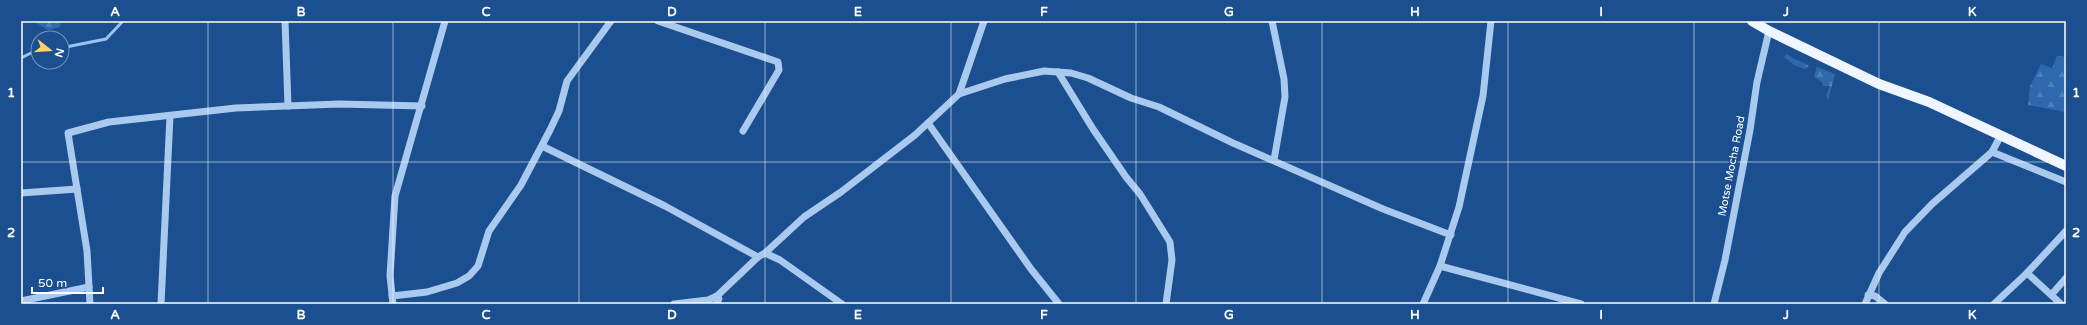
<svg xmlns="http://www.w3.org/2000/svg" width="2087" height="325" viewBox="0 0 2087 325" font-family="'Varela Round',sans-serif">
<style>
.forest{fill:url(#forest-firs)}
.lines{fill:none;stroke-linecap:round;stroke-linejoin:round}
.stream{stroke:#9cc4f0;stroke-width:3}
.minor{stroke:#a9c9ee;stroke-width:7}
.major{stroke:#f0f6ff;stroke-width:10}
.grid{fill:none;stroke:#fff;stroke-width:1;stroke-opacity:0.55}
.labels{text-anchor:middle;stroke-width:3;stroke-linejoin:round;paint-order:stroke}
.street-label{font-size:11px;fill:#fff;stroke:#1b4f8f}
.neatline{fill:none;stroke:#fff;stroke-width:1.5}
.grid-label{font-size:13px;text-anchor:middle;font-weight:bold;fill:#fff}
</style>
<defs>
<pattern id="forest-firs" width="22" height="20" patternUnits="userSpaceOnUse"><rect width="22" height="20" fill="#2e69ad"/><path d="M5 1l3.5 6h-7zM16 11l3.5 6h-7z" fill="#4d80b9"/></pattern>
</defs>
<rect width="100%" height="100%" fill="#1b4f8f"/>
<g class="forest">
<polygon points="33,21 61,21 60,27 48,30"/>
<path d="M1787,54C1795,61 1801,60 1809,66L1805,69L1794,65L1784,57Z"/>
<polygon points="2057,56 2066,57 2066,112 2028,105 2030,86 2041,64 2052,68"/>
<polygon points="1817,67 1835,74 1828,101 1826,95 1830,86 1823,86 1822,82 1814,77"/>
</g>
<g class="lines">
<g class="stream">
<polyline points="62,45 66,47 106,39 123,21"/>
<polyline points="21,58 35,51 38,52"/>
</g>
<g class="minor">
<polyline points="285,21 288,106"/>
<polyline points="658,21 778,62 779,70 743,131"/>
<polyline points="1272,21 1284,79 1285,97 1274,160"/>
<polyline points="1058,72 1093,129 1126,177 1140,194 1170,242 1172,260 1166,304"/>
<polyline points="959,94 984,21"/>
<polyline points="928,123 1031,269 1059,304"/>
<polyline points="542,146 665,206 758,257"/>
<polyline points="1992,152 2066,182"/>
<polyline points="21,193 77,189"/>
<polyline points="765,253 804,217 841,192 915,135 959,94 1005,79 1044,71 1071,73 1088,78 1131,98 1159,107 1233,143 1383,209 1451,235"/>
<polyline points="1440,266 1581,304"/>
<polyline points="2027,273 2061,304"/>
<polyline points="2052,294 2066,278"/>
<polyline points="1868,295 1875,296 1885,304"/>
<polyline points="392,296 427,292 457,283 469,276 478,266 489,231 521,185 550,130 559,111 567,81 611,21"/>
<polyline points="21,301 89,287"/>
<polyline points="90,304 87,251 68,133 109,122 236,108 339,104 422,106"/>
<polyline points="161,304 170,116"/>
<polyline points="393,304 390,276 395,196 445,21"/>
<polyline points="674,304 708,300 717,296 758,257 765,253 780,260 842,304"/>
<polyline points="716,304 719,299 717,296"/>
<polyline points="1423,304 1440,266 1459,207 1483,96 1491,21"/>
<polyline points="1714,304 1725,260 1750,130 1757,82 1769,31"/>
<polyline points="1865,304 1879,273 1905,232 1932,204 1992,152 2001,135"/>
<polyline points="1994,304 2027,273 2066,231"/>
</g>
<polyline class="major" points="1752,21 1769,31 1879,84 1929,102 2066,166"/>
</g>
<path class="grid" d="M208,21V304M393,21V304M579,21V304M765,21V304M951,21V304M1136,21V304M1322,21V304M1508,21V304M1694,21V304M1879,21V304M21,162H2066"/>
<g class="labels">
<g class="street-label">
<text transform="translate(1731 166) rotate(-79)" y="4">Motse Mocha Road</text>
</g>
</g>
<rect width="2087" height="325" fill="none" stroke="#1b4f8f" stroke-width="44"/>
<g transform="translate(50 50) rotate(107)"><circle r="19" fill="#1b4f8f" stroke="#7695bc"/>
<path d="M0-3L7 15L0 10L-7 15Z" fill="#ffd166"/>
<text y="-6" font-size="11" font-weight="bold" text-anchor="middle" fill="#ffffff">N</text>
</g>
<path d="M32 287v6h71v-6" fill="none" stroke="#ffffff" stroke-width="2"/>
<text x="38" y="287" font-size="12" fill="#ffffff" stroke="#1b4f8f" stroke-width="3" paint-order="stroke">50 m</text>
<rect x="22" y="22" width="2043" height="281" class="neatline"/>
<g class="grid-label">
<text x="115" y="16">A</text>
<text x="301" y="16">B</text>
<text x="486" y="16">C</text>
<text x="672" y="16">D</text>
<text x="858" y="16">E</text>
<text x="1044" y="16">F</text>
<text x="1229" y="16">G</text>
<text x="1415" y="16">H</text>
<text x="1601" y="16">I</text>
<text x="1786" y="16">J</text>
<text x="1972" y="16">K</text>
<text x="11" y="97">1</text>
<text x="2076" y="97">1</text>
<text x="11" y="237">2</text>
<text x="2076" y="237">2</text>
<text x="115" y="319">A</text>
<text x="301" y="319">B</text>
<text x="486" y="319">C</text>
<text x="672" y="319">D</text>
<text x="858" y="319">E</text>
<text x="1044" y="319">F</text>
<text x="1229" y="319">G</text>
<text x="1415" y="319">H</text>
<text x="1601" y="319">I</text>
<text x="1786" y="319">J</text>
<text x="1972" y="319">K</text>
</g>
</svg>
